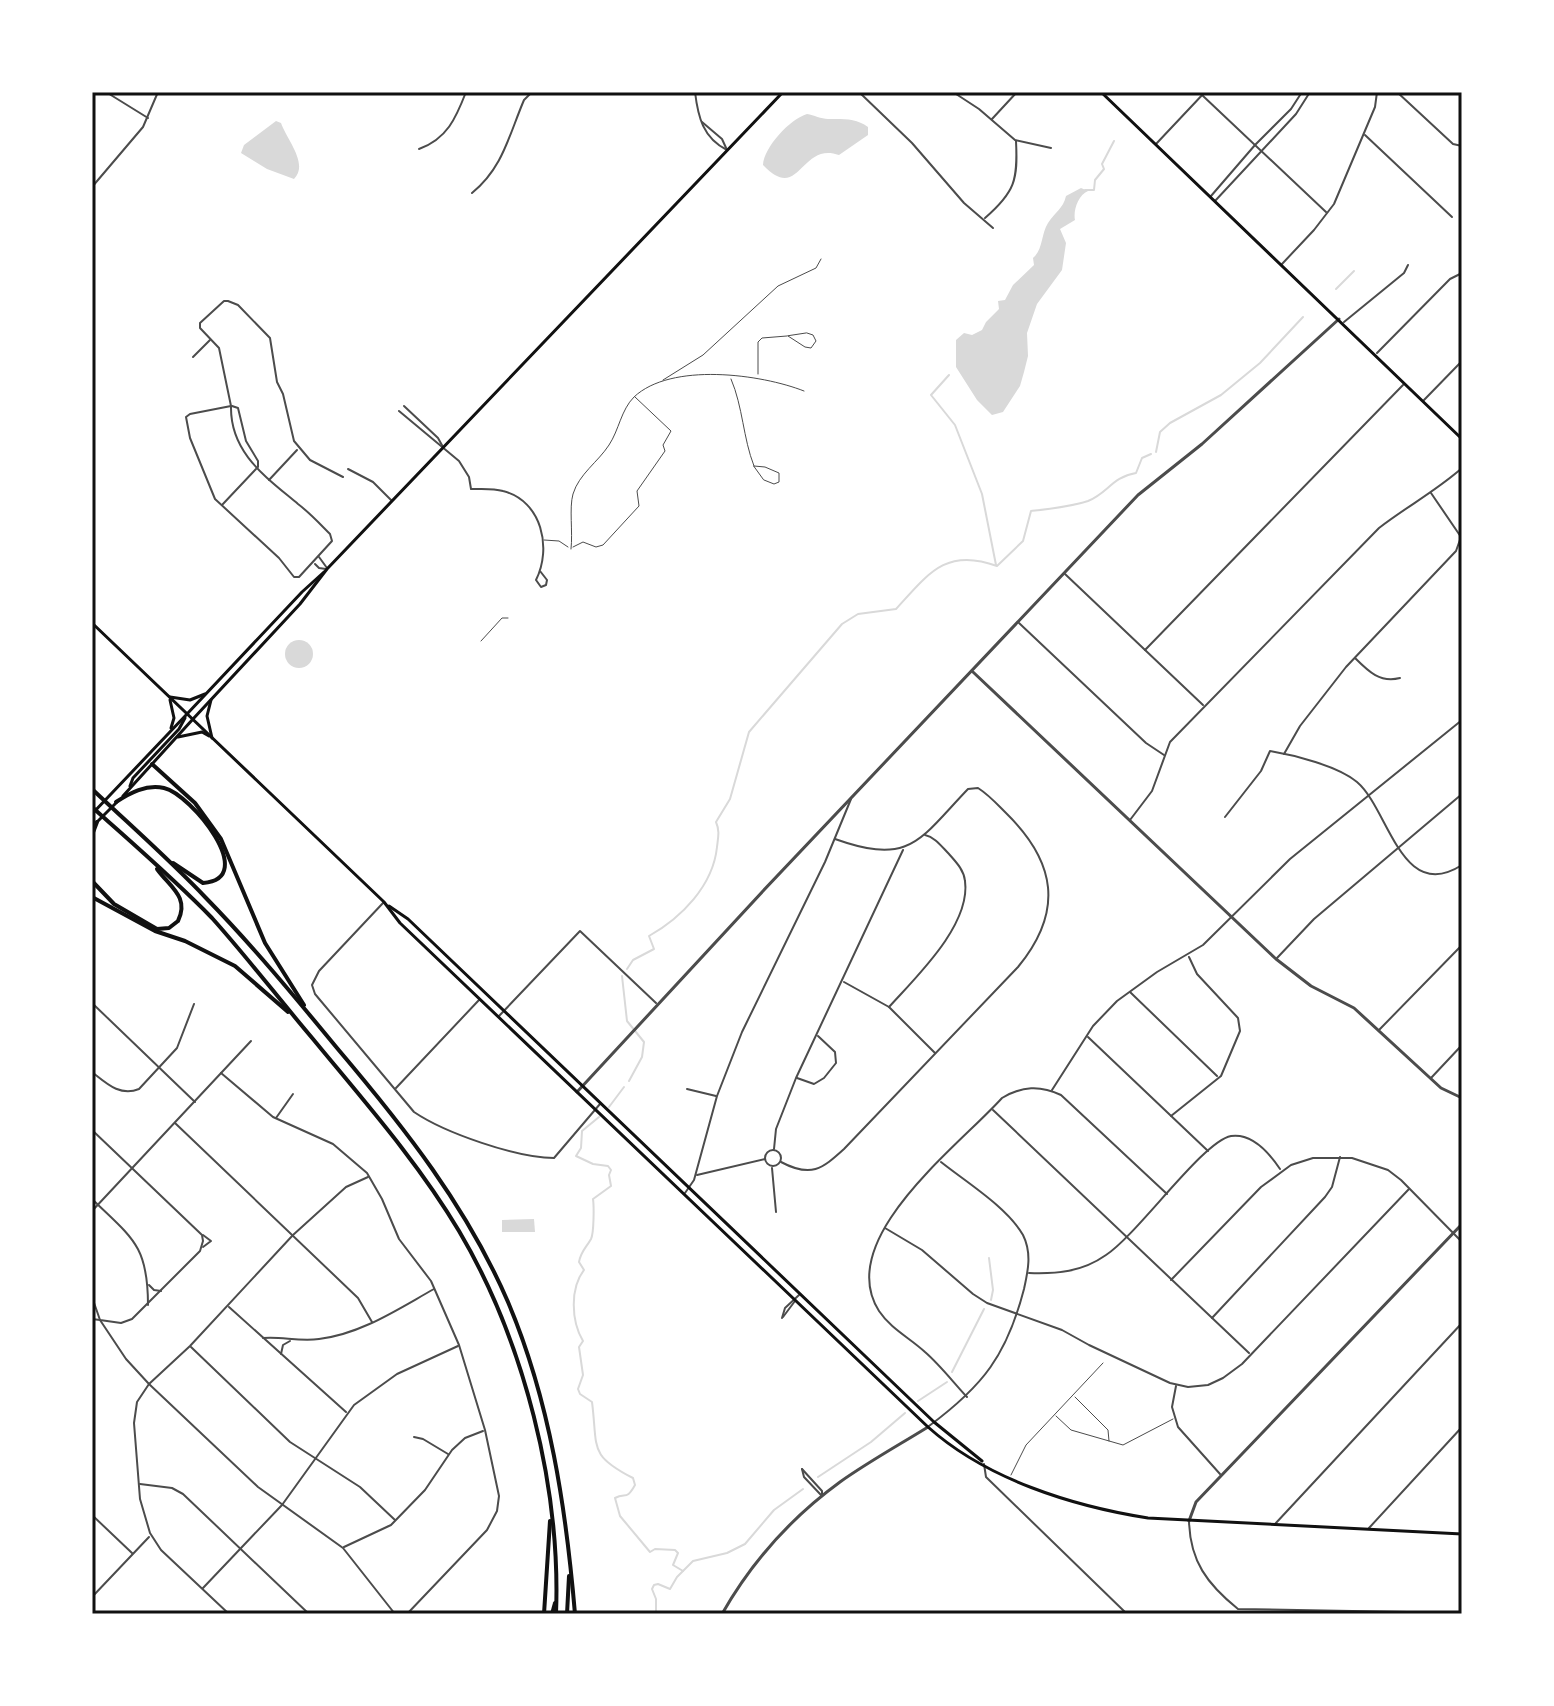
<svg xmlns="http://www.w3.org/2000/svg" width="1554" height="1706" viewBox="0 0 1554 1706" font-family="Inter,sans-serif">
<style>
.water{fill:#d9d9d9}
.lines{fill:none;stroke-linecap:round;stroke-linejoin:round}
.stream{stroke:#d9d9d9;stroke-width:2}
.service{stroke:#4c4c4c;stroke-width:1}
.minor{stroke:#4c4c4c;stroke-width:2}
.tertiary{stroke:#4c4c4c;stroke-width:3}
.secondary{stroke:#111;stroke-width:3}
.primary{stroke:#111;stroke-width:3}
.motorway{stroke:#111;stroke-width:4}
.neatline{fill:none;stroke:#111;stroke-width:3}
</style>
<rect width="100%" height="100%" fill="#fff"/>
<g class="water">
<path d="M807,114C814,115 821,119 828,119C843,119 856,118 868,127V135L839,155C800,141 800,204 763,165C764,147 790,119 807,114Z"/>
<path d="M276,121L281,123C287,140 309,164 294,179L267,169L241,153L244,145Z"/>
<path d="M1081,188L1088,191C1078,195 1073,211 1075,220L1060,229L1066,243L1062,270L1037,304L1027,333L1028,356L1024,372L1020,386L1003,412L992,415L977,400L956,367V340L964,333L972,335L982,330L986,322L999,309L998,301L1005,300L1013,285L1034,265L1033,258C1043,250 1041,234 1048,223C1055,212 1063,209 1066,196Z"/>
<circle cx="299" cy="654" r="14"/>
<polygon points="534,1219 535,1232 502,1232 502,1220"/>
</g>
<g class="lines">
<g class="stream">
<polyline points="1085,190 1094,190 1095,180 1104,169 1102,164 1114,141"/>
<polyline points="1336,289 1354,271"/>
<polyline points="949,375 931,395 955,425 982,494 996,565"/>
<polyline points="1156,452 1160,432 1170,423 1221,395 1260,363 1303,317"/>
<path d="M627,969L633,960L654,949L649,936C681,918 713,886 717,847C718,838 720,831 716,822L730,799L749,732L842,624L858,614L896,609C928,574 946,547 997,566L1023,541L1031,511C1050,509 1070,507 1088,501C1108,493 1112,477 1136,473L1142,458L1151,454"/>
<polyline points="622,976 627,1021 644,1042 642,1057 629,1081"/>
<polyline points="609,1107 624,1087"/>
<path d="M599,1117L582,1131L581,1148L576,1156L593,1164L608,1166L611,1170L609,1175L611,1186L593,1199C594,1206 594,1233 591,1239C586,1248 581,1251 579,1262L584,1270C570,1288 571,1321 583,1341L579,1347L583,1375L578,1389L580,1394L592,1402C598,1448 588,1455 633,1478L635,1485C626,1501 626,1492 615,1498L620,1516L650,1552L655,1549L675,1550L678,1553L673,1565L683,1571"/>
<polyline points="989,1258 993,1290 991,1300"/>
<polyline points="952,1372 984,1309"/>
<polyline points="918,1401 947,1382"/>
<polyline points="818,1477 871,1442 905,1413"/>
<polyline points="656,1614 656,1599 652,1589 654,1585 658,1584 670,1589 677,1577 693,1561 727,1553 745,1544 774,1510 803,1489"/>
</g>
<g class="service">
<polygon points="807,333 813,335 816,341 811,348 805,347 788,336"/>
<polyline points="758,374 758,342 762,338 787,336"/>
<path d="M731,379C743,407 743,438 754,466"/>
<polyline points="663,380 703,355 778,286 816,268 821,259"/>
<polygon points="754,466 765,467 779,473 779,482 774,484 764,480"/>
<polyline points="544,540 559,541 568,547"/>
<polyline points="573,547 583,542 596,547 603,545 639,506 637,491 665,451 663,445 671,431 635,397"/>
<path d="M571,549C573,532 569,508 573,494C579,474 598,462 609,445C619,430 621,410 634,397C671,362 761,374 804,391"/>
<polyline points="481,641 502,618 508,618"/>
<polyline points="1075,1397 1108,1430 1109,1441"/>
<polyline points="1056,1416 1071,1430 1123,1445 1173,1419"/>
<polyline points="1011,1475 1026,1445 1103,1363"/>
</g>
<g class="minor">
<polyline points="106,92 148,118"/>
<path d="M695,92C698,117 703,138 727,150"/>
<polyline points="859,92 912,143 964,203 993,228"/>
<polyline points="953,92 979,109 1015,140 1051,148"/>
<polyline points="1397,92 1453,144 1462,146"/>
<polyline points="1202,95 1326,212"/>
<polyline points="992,119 1017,92"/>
<polyline points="702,122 722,139 727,150"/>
<polyline points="1365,135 1452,217"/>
<polyline points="1156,144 1205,92"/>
<path d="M419,149C447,139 456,118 466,92"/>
<polyline points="92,187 143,127 158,92"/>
<path d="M472,193C503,168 509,135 524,100L532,92"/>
<polyline points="1211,196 1255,145 1291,109 1302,92"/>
<polyline points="1215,201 1296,114 1310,92"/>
<path d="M985,218C1015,192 1018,180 1016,141"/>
<polyline points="1282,264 1314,230 1334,204 1375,107 1377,92"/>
<polyline points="1344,322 1404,273 1408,265"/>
<polyline points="1377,353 1450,279 1462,273"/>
<polyline points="193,357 210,340"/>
<polyline points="1424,400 1462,361"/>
<path d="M231,406L190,414L186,417L190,438L215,499L279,558L294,577H299L332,541L330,534C320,524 310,513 298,504C266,477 230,453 231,406L219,348L200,328V323L224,301H228L238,305L270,338L277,382L283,394L294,441L310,460L343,477"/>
<polyline points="232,406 238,408 246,441 258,461 258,467"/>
<polyline points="404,406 438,438 443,447"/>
<path d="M399,411L459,461L469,477L471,489C482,489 493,488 503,491C542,501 552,548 536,580L541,587L546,585L547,580L540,571"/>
<polyline points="348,469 373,482 392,501"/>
<polyline points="269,480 297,450"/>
<polyline points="222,505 256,469"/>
<polyline points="319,557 327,568"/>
<polyline points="315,564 319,568 326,569"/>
<polyline points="1065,574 1203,705"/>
<polyline points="1019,623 1146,743 1164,755"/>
<polyline points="1145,650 1403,385"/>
<path d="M1355,658C1369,672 1380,683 1400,678"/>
<polyline points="1284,754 1300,726 1346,667 1456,551 1461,537 1431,493"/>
<path d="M1225,817L1261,771L1270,751C1294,755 1338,766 1357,782C1389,809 1401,904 1462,865"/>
<path d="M1130,820L1152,791L1170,742L1379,528C1406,507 1436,491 1462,468"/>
<path d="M383,903L319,971L312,985L315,994L414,1112C445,1133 517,1158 554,1158L600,1104"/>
<polyline points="1277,958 1314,919 1462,794"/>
<polyline points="844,982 889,1007 935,1053"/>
<polyline points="1130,992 1217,1076"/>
<polyline points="92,1003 195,1102"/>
<path d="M889,1007C916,977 971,925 965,881C964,870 956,862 949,854C942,847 935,837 925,835"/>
<polyline points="499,1016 580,931 656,1003"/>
<polyline points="1379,1030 1462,945"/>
<polyline points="1088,1037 1208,1151"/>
<path d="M92,1072C106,1083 120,1097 139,1089L177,1048L194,1004"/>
<polyline points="221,1073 273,1117 333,1144 367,1173 382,1199 399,1239 431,1281 459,1345 485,1430 499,1496 497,1511 487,1530 407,1614"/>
<polyline points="797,1078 814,1084 824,1078 836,1063 835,1052 818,1036"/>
<polyline points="1431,1078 1462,1045"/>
<polyline points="396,1088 479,1000"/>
<polyline points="687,1089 716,1096"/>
<polyline points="1052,1090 1093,1026 1117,1001 1157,972 1203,945 1290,859 1462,720"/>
<polyline points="993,1110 1249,1353"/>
<polyline points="1171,1116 1221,1076 1240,1031 1238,1018 1197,974 1189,957"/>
<polyline points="276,1118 293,1094"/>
<polyline points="175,1123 358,1298 372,1322"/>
<polyline points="92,1130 202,1235 203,1241 200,1251 132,1319 121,1323 100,1320 92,1297"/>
<polyline points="774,1149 776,1129 796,1078 903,850"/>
<circle cx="773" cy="1158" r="8"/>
<path d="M781,1162C811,1178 822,1169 844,1149L1018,967C1064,911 1056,862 1006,813C997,804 989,795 978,788L968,789C919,840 911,866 835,839"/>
<polyline points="772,1168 776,1212"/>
<polyline points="697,1175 765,1159"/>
<polyline points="685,1193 694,1180 717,1096 742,1032 825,862 851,799"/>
<path d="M92,1199C132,1238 148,1245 148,1305"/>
<polyline points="92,1211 251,1041"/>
<polyline points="885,1228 922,1250 973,1294 987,1303 1062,1330 1089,1345 1170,1383 1188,1387 1208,1385 1223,1378 1242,1364 1409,1189"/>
<polyline points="203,1247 211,1241 203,1235"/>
<path d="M1029,1273C1057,1274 1082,1272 1106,1255C1138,1234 1203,1141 1231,1136C1252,1133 1270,1154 1280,1169"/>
<polyline points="1171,1280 1261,1187 1291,1165 1313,1158 1352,1158 1388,1170 1401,1180 1462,1242"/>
<polyline points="149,1285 154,1290 161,1291"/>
<polyline points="229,1307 346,1412"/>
<polyline points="783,1317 795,1301"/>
<polyline points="782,1318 785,1308 799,1295"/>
<polyline points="1212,1318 1325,1197 1332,1187 1340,1157"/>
<polyline points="92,1319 100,1320 126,1359 149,1384 258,1487 343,1548 395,1614"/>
<path d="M263,1338C281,1336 299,1342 319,1339C361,1334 398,1309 434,1289"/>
<polyline points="191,1347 290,1442 360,1487 395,1520"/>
<polyline points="281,1354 283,1345 290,1341"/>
<polyline points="1176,1386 1172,1407 1178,1427 1220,1474"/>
<path d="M967,1397C953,1382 940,1365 925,1352C910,1338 891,1329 879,1311C833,1239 960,1145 1002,1098C1022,1086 1040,1085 1061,1095L1167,1194"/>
<path d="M929,1426C983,1386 1007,1355 1024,1289C1028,1271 1032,1253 1023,1235C1007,1207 966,1182 941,1162"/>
<polyline points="414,1437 423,1439 448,1454"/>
<polyline points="984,1464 986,1477 1127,1614"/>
<polyline points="802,1469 804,1477 821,1495"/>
<polyline points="802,1469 822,1491 822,1495"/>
<polyline points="140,1484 172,1488 183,1494 309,1614"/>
<polyline points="92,1515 132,1553"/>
<path d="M1189,1521C1190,1561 1207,1584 1238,1609L1462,1613"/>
<polyline points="1275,1524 1462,1323"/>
<polyline points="1369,1528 1462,1427"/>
<polyline points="344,1547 391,1525 425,1490 452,1450 465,1438 483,1431"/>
<polyline points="203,1588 282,1505 354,1405 397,1374 458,1346"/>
<polyline points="92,1597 149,1537"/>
<polyline points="229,1614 161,1550 150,1533 140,1499 134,1423 137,1402 149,1384 190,1346 293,1235 346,1187 368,1177"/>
</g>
<g class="tertiary">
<polyline points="973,672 1276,959 1311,986 1354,1008 1441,1088 1462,1098"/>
<polyline points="577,1092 763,891 1138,495 1202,444 1339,319"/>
<polyline points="1189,1521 1196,1502 1462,1224"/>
<path d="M722,1614C751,1563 792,1517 840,1482C868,1462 899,1445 928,1427"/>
</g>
<g class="secondary">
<polyline points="1101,92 1462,439"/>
<polyline points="187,714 302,592 324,572"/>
<polyline points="193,719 300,604 327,569 783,92"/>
</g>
<g class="primary">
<polyline points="92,623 383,901"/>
<polyline points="170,697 190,700 205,694"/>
<polyline points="170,700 174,718 171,728"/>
<polyline points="211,700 207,716 212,738"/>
<polyline points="178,737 202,732 209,736"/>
<polyline points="130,786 133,778 179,729 185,718"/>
<polyline points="123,796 193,719"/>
<polyline points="92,814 187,714"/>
<polyline points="92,827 117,802"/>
<path d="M384,902L400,923L928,1427C986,1479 1072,1506 1148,1518L1462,1534"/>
<polyline points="389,906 408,919 934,1422 982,1461"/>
</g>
<g class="motorway">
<polyline points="152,764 195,803 221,839 265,943 304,1005"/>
<path d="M92,789C130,825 170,860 206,898C252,945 295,997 337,1048C404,1127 467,1207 508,1302C550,1401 566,1508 575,1614"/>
<path d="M116,802C130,793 146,784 164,788C191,794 260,879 203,883L173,863"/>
<path d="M92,807C132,843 174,879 212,918C247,957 279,999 313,1039C364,1101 418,1162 459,1231C524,1341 561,1487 556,1614"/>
<polyline points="92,835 97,822"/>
<path d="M92,881L114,904L157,929L169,928L178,921C190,897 169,886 157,869"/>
<polyline points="92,897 155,931 185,941 235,966 288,1012"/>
<polyline points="544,1614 550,1521"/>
<polyline points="552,1614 555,1603"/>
<polyline points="567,1614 569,1576"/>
</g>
</g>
<rect width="1554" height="1706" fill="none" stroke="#ffffff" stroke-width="188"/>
<rect x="94" y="94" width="1366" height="1518" class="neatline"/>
</svg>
